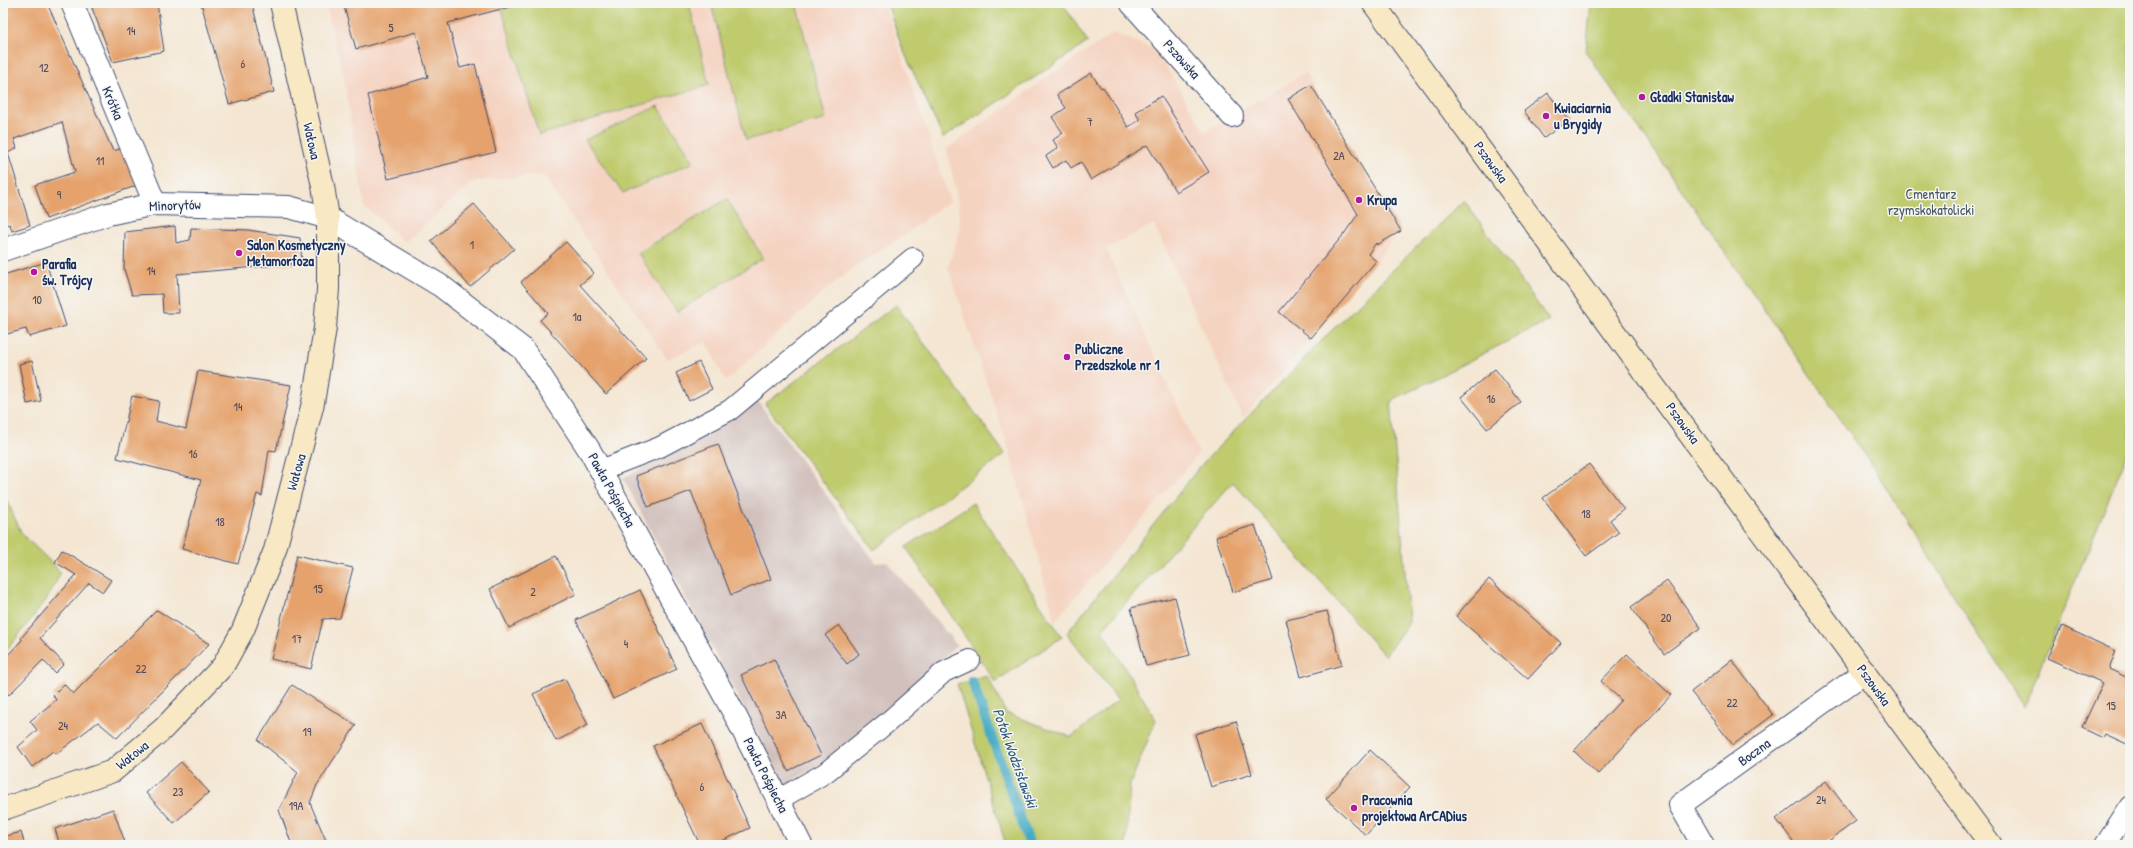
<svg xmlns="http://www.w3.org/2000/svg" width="2133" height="848" viewBox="0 0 2133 848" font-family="'Patrick Hand',sans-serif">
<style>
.built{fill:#f5d3c1}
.industrial{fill:#d1c0bc}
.green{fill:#bfcb6d;stroke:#6d7d66}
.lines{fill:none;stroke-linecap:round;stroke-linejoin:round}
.stream{stroke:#44abc4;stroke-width:10}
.building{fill:#e5a26c}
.lane-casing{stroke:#3c4a6f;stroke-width:22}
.street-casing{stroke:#3c4a6f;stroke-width:24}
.secondary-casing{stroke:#3c4a6f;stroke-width:24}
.lane{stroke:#fff;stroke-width:20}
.street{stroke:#fff;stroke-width:22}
.secondary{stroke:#f8e8c3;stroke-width:22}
.poi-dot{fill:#b5179e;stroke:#f6f6f2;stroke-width:1.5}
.labels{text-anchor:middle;stroke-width:3;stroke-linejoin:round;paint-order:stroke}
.number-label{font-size:12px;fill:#4e4c62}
.street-label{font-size:14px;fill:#1b2f5e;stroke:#f6f6f2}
.poi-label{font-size:14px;font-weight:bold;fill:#1b2f5e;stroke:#f6f6f2;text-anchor:start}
.park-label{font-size:14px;fill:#445662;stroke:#f6f6f2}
.water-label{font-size:15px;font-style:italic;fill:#295a82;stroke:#f6f6f2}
</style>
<rect width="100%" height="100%" fill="#f6f6f2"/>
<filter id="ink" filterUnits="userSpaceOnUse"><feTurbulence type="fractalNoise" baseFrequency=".025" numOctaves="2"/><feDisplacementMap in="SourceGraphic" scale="8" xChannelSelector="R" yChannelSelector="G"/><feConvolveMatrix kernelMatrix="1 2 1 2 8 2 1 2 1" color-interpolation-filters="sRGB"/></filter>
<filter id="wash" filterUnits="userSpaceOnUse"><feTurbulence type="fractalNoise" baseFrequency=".012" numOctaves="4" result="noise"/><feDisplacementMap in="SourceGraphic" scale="16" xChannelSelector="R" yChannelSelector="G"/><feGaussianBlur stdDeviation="0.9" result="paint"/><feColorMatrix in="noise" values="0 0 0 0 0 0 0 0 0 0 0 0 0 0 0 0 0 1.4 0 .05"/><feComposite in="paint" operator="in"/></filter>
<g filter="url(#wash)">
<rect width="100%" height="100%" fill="#f4e6d2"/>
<g class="built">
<polygon points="325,3 884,3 950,201 908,232 857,265 829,287 726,381 706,342 667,359 543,175 474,181 405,242 364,206 344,77"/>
<polygon points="1114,33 1156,50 1205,132 1305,73 1401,231 1243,418 1154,224 1106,249 1199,453 1055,621 1008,446 948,268 960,229 959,207 947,149 1045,79"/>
</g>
<polygon class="industrial" points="757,400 876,563 887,562 957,645 847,749 784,785 623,478 714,432"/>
<g class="green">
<polygon points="526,3 689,3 709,85 539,135 502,10"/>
<polygon points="711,3 796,3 826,119 746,140"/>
<polygon points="887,3 1062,3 1088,42 943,138 901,45"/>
<polygon points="1591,3 2130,3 2130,447 2024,707 1868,459 1586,52"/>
<polygon points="658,106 694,162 623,193 585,140"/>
<polygon points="727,199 763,258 677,312 638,253"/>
<polygon points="1464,200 1549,320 1391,401 1409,622 1385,656 1233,482 1102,630 1156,720 1130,784 1126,845 1006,845 957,684 987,676 1006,713 1071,737 1118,700 1067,633 1203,463 1334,328"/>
<polygon points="896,305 1005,454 874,550 765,404"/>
<polygon points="3,492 22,534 61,572 47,599 3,655"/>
<polygon points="973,503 1062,637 995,682 906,547"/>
</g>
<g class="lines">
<polyline class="stream" points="972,681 1030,845"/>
</g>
<g id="blocks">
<g class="building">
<polygon points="3,3 47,3 113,151 123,148 138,185 46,219 35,185 75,172 62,122 14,139 17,148 8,153 30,225 12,231 10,224 3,226 3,121 8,119 3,105"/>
<polygon points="90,3 157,3 164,51 113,62"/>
<polygon points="201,3 252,3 274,92 229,104"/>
<polygon points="343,3 524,3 448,23 460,68 475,64 496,152 388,179 368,95 428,77 416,32 356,49"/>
<polygon points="1091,73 1101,88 1103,87 1128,127 1140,120 1135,112 1161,96 1209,172 1176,192 1147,145 1091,180 1081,162 1071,168 1066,160 1053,168 1046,156 1058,148 1053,140 1063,133 1052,117 1066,108 1057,95"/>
<polygon points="1311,85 1401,231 1377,245 1376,243 1368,254 1376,261 1311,338 1279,312 1344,234 1358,214 1288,99"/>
<polygon points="1548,93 1569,120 1544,138 1524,111"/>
<polygon points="474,204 514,249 470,287 431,241"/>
<polygon points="175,226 176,243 190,240 191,228 248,230 300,238 302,263 177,274 179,313 163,313 162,294 132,295 124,269 125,232"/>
<polygon points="566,242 594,273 580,285 646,358 606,394 540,320 548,313 521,282"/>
<polygon points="46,262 66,326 29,337 26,329 3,335 3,275"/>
<polygon points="32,361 41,401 27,404 19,364"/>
<polygon points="699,362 712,389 689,401 676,373"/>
<polygon points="1495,369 1521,402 1487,429 1461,397"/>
<polygon points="198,371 291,385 276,451 269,450 262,496 257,494 238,564 182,549 201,480 117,458 132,396 159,401 156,421 186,429"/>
<polygon points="718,444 771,579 731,595 691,491 648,507 636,476"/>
<polygon points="1589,464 1624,509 1610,520 1619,532 1586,556 1543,498"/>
<polygon points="1255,525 1273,580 1233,592 1216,537"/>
<polygon points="62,550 111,580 103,592 89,583 40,638 64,664 55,673 43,660 9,695 3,688 3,660 22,640 21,638 76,575 55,562"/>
<polygon points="297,555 353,568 340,618 323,619 311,669 271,659"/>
<polygon points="556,556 576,594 509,628 490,589"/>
<polygon points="1489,579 1561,643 1528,679 1456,616"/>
<polygon points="1667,581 1701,628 1664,654 1631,607"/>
<polygon points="640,590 677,669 613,699 576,620"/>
<polygon points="1175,597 1190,655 1146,666 1131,608"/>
<polygon points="157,610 209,644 117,738 98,722 56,754 53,751 32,767 18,747 37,730 30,721 56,700 53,695 64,684 73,694"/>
<polygon points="1327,611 1342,665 1301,677 1286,620"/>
<polygon points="839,625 859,654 847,664 825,635"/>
<polygon points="2062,626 2116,651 2109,669 2130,679 2130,738 2127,744 2105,734 2103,738 2082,728 2103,683 2047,658"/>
<polygon points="1627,654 1671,695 1598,774 1574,751 1621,700 1601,681"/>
<polygon points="774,659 821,755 788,771 741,675"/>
<polygon points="1732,660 1773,715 1733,745 1691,692"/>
<polygon points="565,679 588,725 556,741 533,694"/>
<polygon points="292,685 356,725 317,785 310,803 328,845 292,845 279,810 298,772 258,740"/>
<polygon points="1236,721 1252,774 1211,787 1195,734"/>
<polygon points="702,724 750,828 713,845 700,845 653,746"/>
<polygon points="1370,750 1410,787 1366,835 1326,799"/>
<polygon points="181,762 209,792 174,823 146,793"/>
<polygon points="1826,781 1856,821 1823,845 1796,845 1776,819"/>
<polygon points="113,809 126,845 60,845 55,829"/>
<polygon points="21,832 25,845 3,845 3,837"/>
</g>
</g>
</g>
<g filter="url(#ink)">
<use href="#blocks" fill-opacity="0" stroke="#3c4a6f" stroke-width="1"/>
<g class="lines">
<defs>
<g id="lane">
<polyline points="601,470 660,447 730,410 913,258"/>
<polyline points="778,800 825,773 888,722 944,672 970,660"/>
<polyline points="2105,845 2130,806"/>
</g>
<g id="street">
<polyline points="72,3 155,204"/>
<polyline points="1131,3 1232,116"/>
<polyline points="3,250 108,214 155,204 289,207 328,218 441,286 523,349 590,451 735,715 801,845"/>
<polyline points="1703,845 1680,805 1865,672"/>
</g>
<g id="secondary">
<polyline points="1373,3 1991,845"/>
<polyline points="3,809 113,771 163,729 223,666 243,630 275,550 313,403 325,328 328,289 328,218 323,186 281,3"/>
</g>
</defs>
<use href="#lane" class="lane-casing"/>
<use href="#street" class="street-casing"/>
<use href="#secondary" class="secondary-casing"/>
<use href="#lane" class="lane"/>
<use href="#street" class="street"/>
<use href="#secondary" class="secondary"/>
</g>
</g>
<g class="poi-dot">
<circle cx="1642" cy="97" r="4"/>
<circle cx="1546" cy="116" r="4"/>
<circle cx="1359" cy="200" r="4"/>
<circle cx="239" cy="253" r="4"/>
<circle cx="34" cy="272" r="4"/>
<circle cx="1067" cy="357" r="4"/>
<circle cx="1354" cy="808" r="4"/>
</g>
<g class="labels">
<g class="number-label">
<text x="391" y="32">5</text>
<text x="131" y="35">14</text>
<text x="243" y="68">6</text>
<text x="44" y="72">12</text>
<text x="1090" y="126">7</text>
<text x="1339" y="160">2A</text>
<text x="100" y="165">11</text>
<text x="59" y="199">9</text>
<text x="472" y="249">1</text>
<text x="151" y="275">14</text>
<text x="37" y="304">10</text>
<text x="577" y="321">1a</text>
<text x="1491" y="403">16</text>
<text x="238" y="411">14</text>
<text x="193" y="458">16</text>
<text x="1586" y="518">18</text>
<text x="220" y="526">18</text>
<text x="318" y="593">15</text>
<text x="533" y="596">2</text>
<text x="1666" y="622">20</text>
<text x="297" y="643">17</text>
<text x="626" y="648">4</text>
<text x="141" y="673">22</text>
<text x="1732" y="707">22</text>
<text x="2111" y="710">15</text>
<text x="781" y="719">3A</text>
<text x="63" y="730">24</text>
<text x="307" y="736">19</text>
<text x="702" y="791">6</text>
<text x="178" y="796">23</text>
<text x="1821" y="804">24</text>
<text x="296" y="810">19A</text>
</g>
<g class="street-label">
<text transform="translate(1182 59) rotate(48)" y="5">Pszowska</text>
<text transform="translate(113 103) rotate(67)" y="5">Krótka</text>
<text transform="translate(312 141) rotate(77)" y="5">Wałowa</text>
<text transform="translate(1491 162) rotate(54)" y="5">Pszowska</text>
<text transform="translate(175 205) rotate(-2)" y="5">Minorytów</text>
<text transform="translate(1683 423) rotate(54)" y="5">Pszowska</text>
<text transform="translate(296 472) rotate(-74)" y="5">Wałowa</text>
<text transform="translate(612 490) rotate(61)" y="5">Pawła Pośpiecha</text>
<text transform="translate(1874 685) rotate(54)" y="5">Pszowska</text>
<text transform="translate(1754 752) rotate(-36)" y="5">Boczna</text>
<text transform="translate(132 755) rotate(-39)" y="5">Wałowa</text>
<text transform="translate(766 775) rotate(63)" y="5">Pawła Pośpiecha</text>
</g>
<g class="poi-label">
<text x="1650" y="102">Gładki Stanisław</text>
<text x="1554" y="113">Kwiaciarnia<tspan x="1554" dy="16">u Brygidy</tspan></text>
<text x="1367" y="205">Krupa</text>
<text x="247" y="250">Salon Kosmetyczny<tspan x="247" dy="16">Metamorfoza</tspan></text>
<text x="42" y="269">Parafia<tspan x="42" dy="16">św. Trójcy</tspan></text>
<text x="1075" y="354">Publiczne<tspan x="1075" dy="16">Przedszkole nr 1</tspan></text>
<text x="1362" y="805">Pracownia<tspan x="1362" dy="16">projektowa ArCADius</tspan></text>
</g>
<g class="park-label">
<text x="1931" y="199">Cmentarz<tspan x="1931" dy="16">rzymskokatolicki</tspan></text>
</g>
<g class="water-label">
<text transform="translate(1015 758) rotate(70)" y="5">Potok Wodzisławski</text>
</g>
</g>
<rect width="2133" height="848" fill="none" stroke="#f6f6f2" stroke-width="16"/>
</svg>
